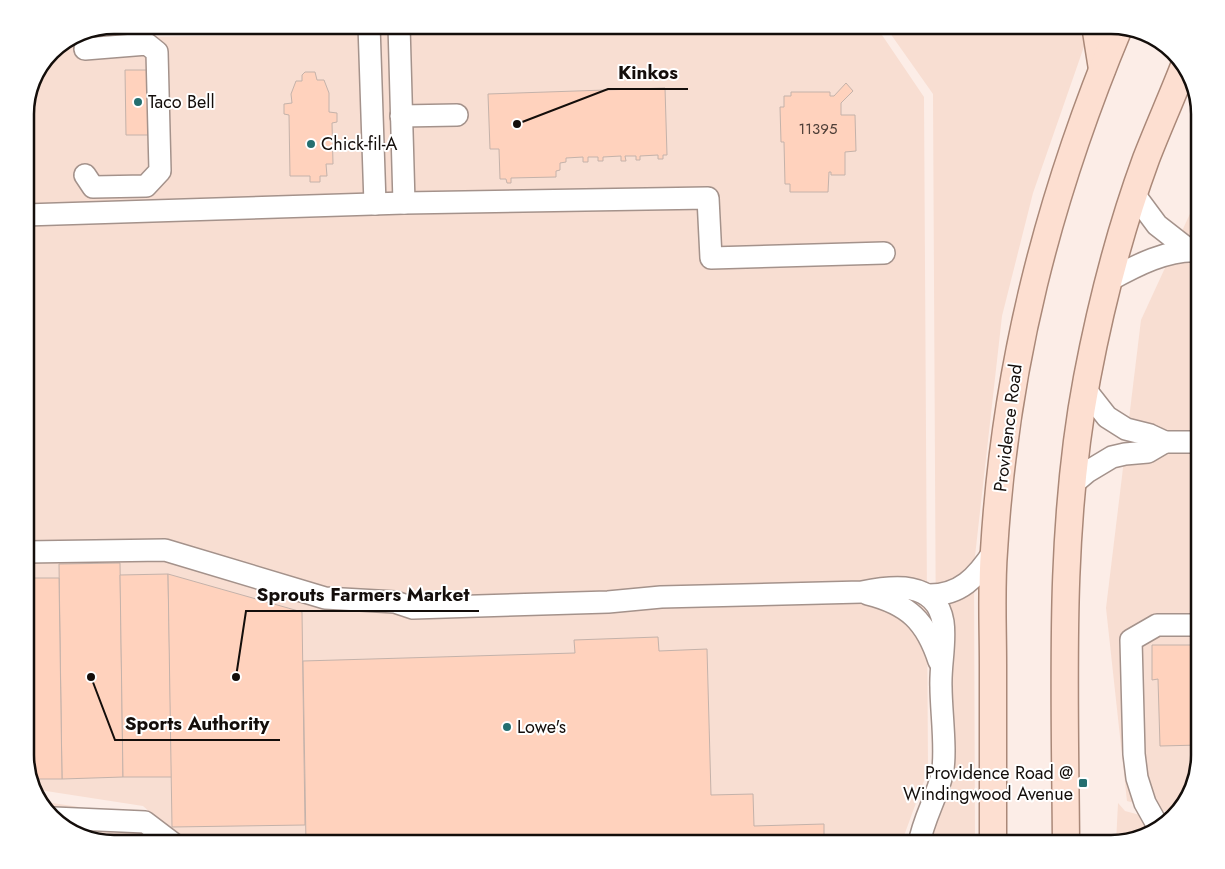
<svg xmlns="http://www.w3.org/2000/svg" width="1225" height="869" viewBox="0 0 1225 869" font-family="Jost,sans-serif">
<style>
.built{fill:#f8ded2}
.building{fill:#ffd2bd;stroke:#c4b2aa}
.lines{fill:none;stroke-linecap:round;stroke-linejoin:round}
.minor-casing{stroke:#a4928b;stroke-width:24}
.major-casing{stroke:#aa8878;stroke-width:29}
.minor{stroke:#fff;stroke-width:21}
.major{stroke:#fddfd1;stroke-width:26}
.poi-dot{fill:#246f70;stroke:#fff;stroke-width:2}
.labels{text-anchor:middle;stroke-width:4;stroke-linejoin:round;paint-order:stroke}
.number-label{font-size:15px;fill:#4f3f38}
.poi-label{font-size:18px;fill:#140e0b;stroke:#fff;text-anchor:start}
.street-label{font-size:18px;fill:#140e0b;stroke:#fff}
.rim{fill:none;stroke:#140e0b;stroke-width:2.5}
.leader{fill:none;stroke:#140e0b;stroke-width:2}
.callout-dot{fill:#140e0b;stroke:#fff;stroke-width:2}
.callout-label{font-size:19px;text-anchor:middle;font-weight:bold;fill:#140e0b;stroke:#fff;stroke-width:4;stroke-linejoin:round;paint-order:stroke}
</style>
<rect width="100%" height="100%" fill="#fcede7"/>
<g class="built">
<polygon points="603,25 1084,25 1087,38 1033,193 1002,316 974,565 975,844 930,844 934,825 936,654 933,94 885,26"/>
<polygon points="254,35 882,35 924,97 928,770 901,844 186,844 143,806 33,789 25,761 25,108 34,74 55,47 80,38"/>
<polygon points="1200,192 1200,755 1182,809 1178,812 1168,812 1127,801 1106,608 1141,320"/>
<polygon points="39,801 139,816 171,844 121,844 92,832 60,826"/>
<polygon points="1118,803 1125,811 1166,822 1151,835 1116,843"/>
</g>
<g class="building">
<polygon points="125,70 150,70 151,135 126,135"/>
<polygon points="305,72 315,72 317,80 324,80 329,93 329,112 337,113 337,122 332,123 333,164 326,164 327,176 320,176 320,182 310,182 310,176 290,176 289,115 284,114 284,104 292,103 291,94 296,81 302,81 302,75"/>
<polygon points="846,83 853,91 841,103 841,115 855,115 856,151 845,152 845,175 831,175 831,172 829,172 828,192 790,192 790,184 785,184 784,142 781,142 780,107 784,107 784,96 791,96 791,92 830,92 830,96 834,96"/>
<polygon points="665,88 667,155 663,155 663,159 658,159 658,155 640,156 640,160 636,160 636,156 625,156 626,161 621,161 621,156 603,157 603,161 598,161 598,157 588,157 588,162 583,162 583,157 566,158 566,162 560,163 560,170 556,171 556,177 511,178 511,183 507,183 506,179 500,179 499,149 490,149 488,94"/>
<polygon points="120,563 123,777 62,779 59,564"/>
<polygon points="168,574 172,777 123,777 120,575"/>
<polygon points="168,574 302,612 305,825 172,827"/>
<polygon points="25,578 59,578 62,779 30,779 25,761"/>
<polygon points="658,637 659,651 707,649 711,795 753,794 754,826 824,824 824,844 306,844 303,661 575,653 574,640"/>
<polygon points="1152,645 1200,645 1200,745 1160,746 1158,679 1152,680"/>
</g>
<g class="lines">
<defs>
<g id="minor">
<polyline points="369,25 375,204"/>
<polyline points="399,25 404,203"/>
<polyline points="401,116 457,115"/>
<polyline points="85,175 93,187 146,186 160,171 157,52 147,44 85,49"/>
<polyline points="1134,194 1157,225 1189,250"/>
<polyline points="25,215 404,203 708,198 711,258 884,253"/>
<path d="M1108,281C1135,266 1169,248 1200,251"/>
<polyline points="1085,389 1107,417 1126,429 1150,435 1165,442 1200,442"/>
<polyline points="1074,483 1087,472 1112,457 1125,454 1148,452 1165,442"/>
<path d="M25,552L165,550L325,598L395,602L413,608L608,602L661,597L862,592C892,586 936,580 943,622C946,643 940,666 941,687C941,711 947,753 942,775C936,799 923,820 919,844"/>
<path d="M868,594C908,604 926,621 939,661"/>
<path d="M927,595C960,596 977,577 994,551"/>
<polyline points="54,818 145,822 174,844"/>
<polyline points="1159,828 1145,803 1137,778 1134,754 1131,640 1157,625 1200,625"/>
</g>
<g id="major">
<polyline points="1095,25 1102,69"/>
<path d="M993,844C993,784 993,724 993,664C993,626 991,588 994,551C1005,366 1048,198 1119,28"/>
<path d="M1066,844C1065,689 1058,531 1087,378C1101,304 1120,230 1146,159C1158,128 1172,97 1184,66"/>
</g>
</defs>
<use href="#minor" class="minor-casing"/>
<use href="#major" class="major-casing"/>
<use href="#minor" class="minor"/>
<use href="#major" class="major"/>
</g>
<g class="poi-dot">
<circle cx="138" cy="102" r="5"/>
<circle cx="311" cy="144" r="5"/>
<circle cx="507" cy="727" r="5"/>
<rect x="1078" y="778" width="10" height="10" rx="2.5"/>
</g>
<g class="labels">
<g class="number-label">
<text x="818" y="134">11395</text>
</g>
<g class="poi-label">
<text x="148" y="108">Taco Bell</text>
<text x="321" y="150">Chick-fil-A</text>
<text x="517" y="733">Lowe's</text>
<text x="1073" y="779" text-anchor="end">Providence Road @<tspan x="1073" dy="21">Windingwood Avenue</tspan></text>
</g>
<g class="street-label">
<text transform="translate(1008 428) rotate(-83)" y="6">Providence Road</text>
</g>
</g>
<path d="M0 0H1225V869H0ZM114 34H1111A80 80 0 0 1 1191 114V755A80 80 0 0 1 1111 835H114A80 80 0 0 1 34 755V114A80 80 0 0 1 114 34Z" fill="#fff" fill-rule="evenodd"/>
<path class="rim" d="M114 34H1111A80 80 0 0 1 1191 114V755A80 80 0 0 1 1111 835H114A80 80 0 0 1 34 755V114A80 80 0 0 1 114 34Z"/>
<path class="leader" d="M517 124L608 89H688M236 677L246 611H479M91 677L115 740H280"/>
<g class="callout-dot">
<circle cx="517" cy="124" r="5"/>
<circle cx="236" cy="677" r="5"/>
<circle cx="91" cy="677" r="5"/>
</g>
<g class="callout-label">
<text x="648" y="79">Kinkos</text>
<text x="363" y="601">Sprouts Farmers Market</text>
<text x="197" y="730">Sports Authority</text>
</g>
</svg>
